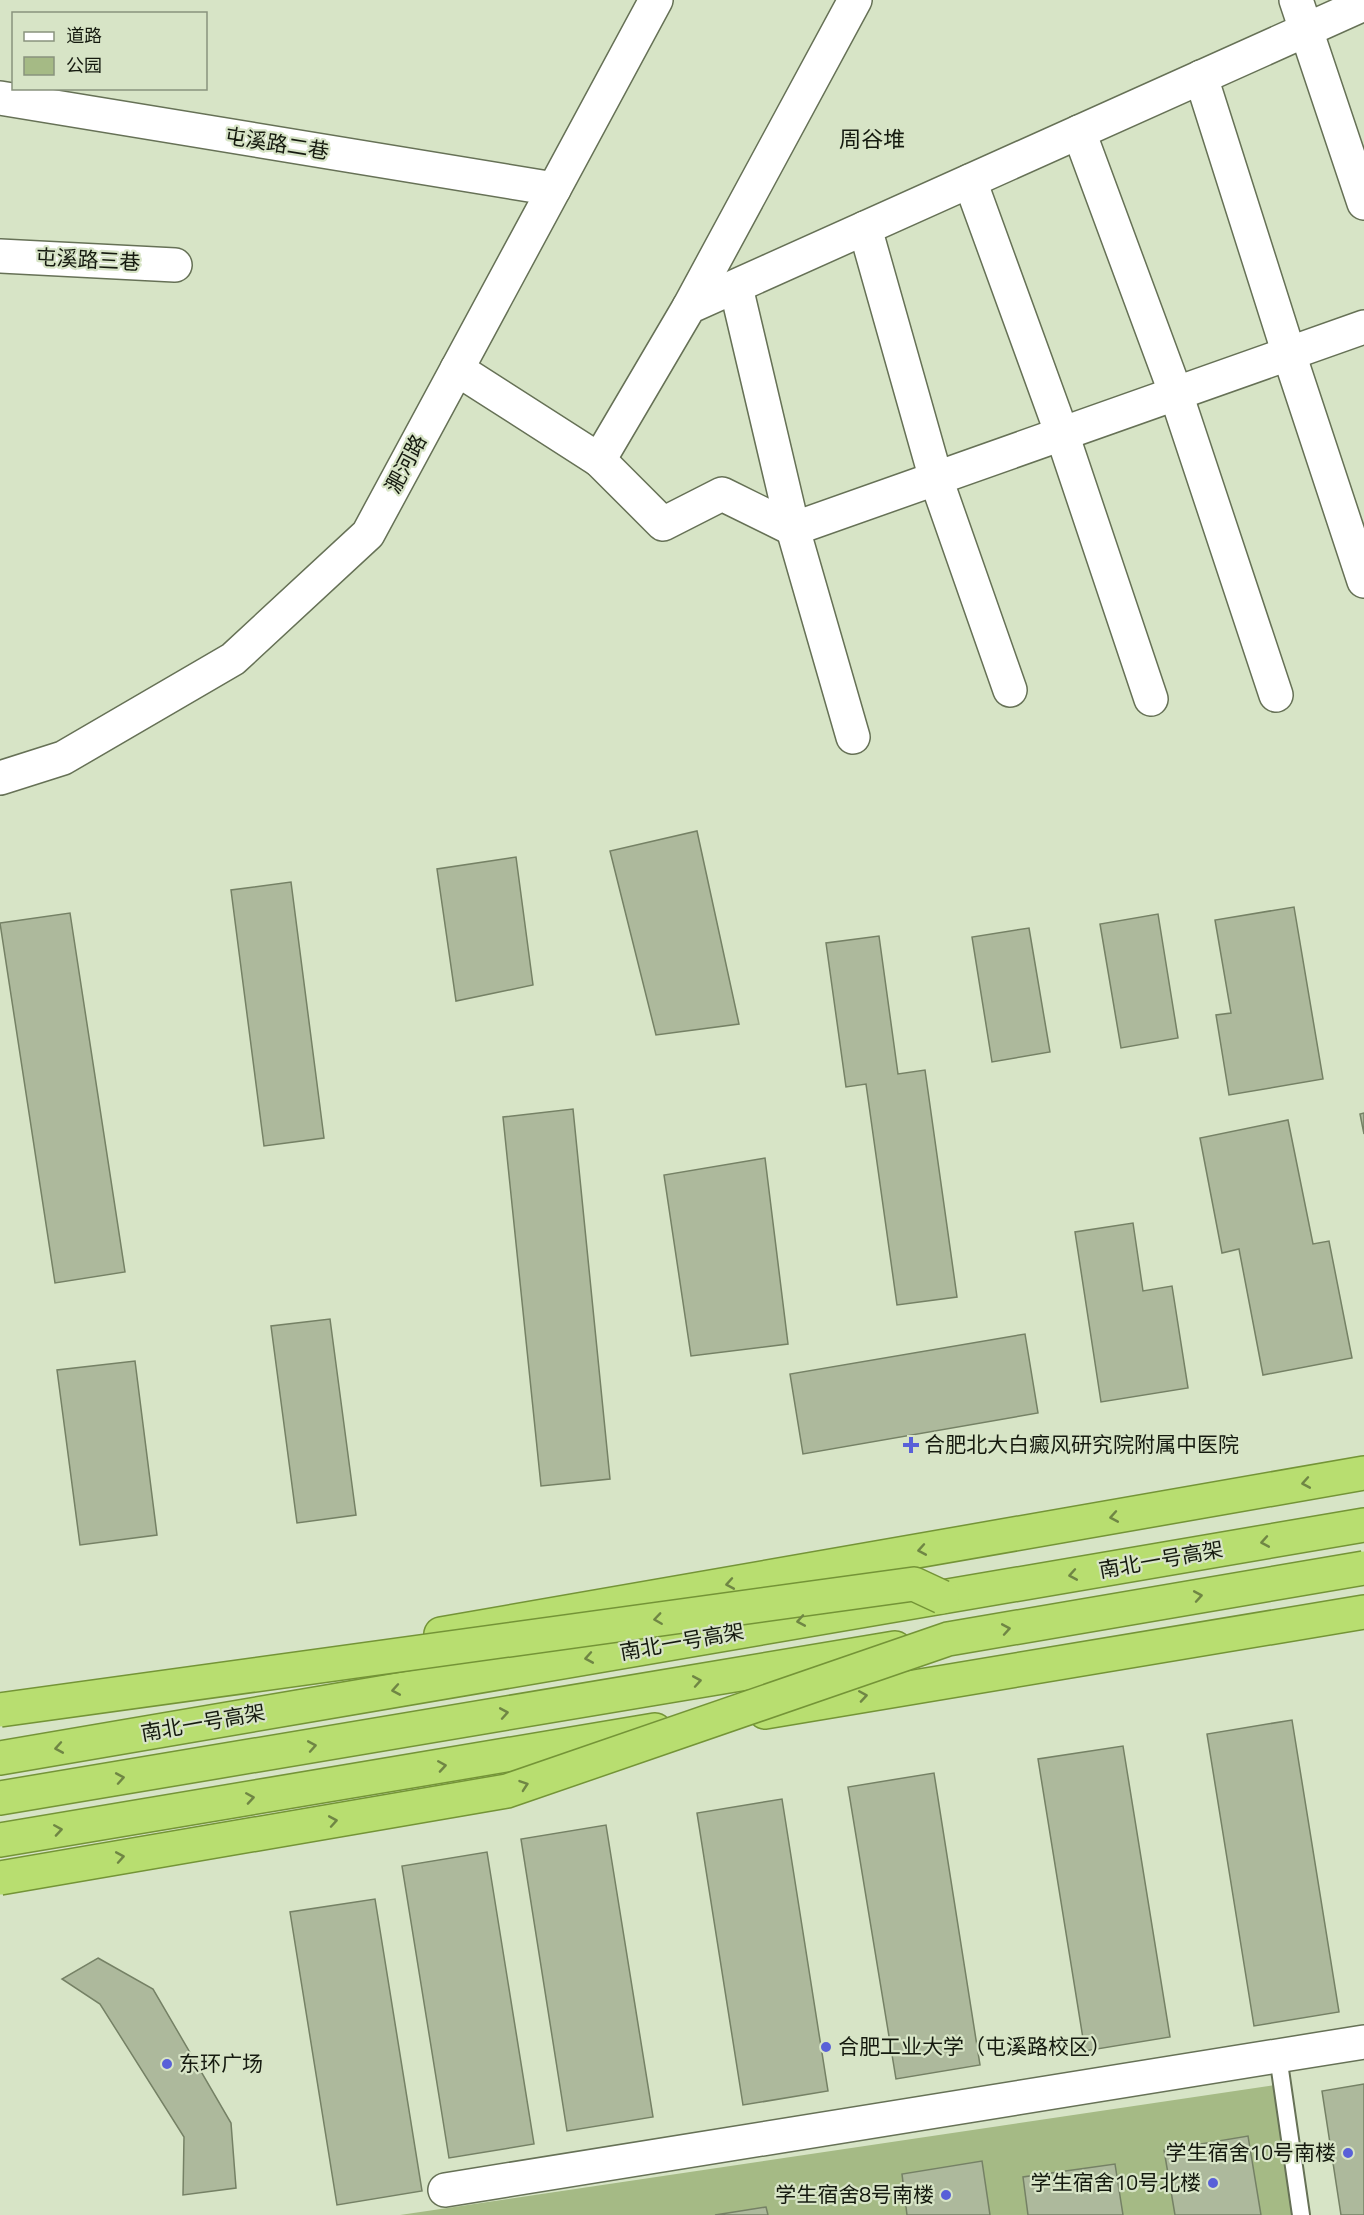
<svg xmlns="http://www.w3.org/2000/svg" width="1364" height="2215" viewBox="0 0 1364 2215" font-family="'Titillium Web','Noto Sans SC',sans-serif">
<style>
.green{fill:#a5ba85}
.building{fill:#adb99c;stroke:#758165;stroke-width:1.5}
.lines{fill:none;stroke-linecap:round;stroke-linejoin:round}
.service-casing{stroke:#667156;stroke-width:20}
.minor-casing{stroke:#667156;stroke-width:36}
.tertiary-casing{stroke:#667156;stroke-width:36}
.trunk-casing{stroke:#749437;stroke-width:36}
.service{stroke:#fff;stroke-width:16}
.minor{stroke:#fff;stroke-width:33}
.tertiary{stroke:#fff;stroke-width:33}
.trunk{stroke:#b8de70;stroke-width:33}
.trunk-bridge-casing{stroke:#749437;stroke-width:36;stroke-linecap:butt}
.trunk-bridge{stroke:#b8de70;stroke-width:33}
.oneway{stroke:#6f8644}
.poi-dot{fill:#5960d8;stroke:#d7e4c6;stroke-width:2}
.labels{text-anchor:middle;stroke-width:4.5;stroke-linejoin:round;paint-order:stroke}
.street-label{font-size:21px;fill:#151a0f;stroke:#d7e4c6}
.poi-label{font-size:21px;fill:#151a0f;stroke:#d7e4c6;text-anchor:start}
.neighbourhood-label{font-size:22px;fill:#151a0f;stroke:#d7e4c6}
</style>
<rect width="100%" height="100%" fill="#d7e4c6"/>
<polygon class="green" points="1282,2084 1302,2215 400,2215"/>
<g class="building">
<polygon points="697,831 739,1024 656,1035 610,851"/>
<polygon points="516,857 533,985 456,1001 437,869"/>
<polygon points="291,882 324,1138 264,1146 231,890"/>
<polygon points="1294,907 1323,1079 1229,1095 1216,1015 1231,1013 1215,920"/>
<polygon points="70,913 125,1272 55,1283 0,923"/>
<polygon points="1158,914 1178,1038 1121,1048 1100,924"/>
<polygon points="1029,928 1050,1052 992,1062 972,937"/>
<polygon points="879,936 898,1074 925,1070 957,1297 897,1305 866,1084 846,1087 826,943"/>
<polygon points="573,1109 610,1479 541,1486 503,1117"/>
<polygon points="1364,1113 1364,1134 1360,1114"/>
<polygon points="1288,1120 1313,1244 1329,1241 1352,1358 1263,1375 1239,1249 1222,1253 1200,1138"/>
<polygon points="765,1158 788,1344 691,1356 664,1175"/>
<polygon points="1133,1223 1143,1291 1172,1286 1188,1388 1101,1402 1075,1232"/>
<polygon points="330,1319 356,1515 297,1523 271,1326"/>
<polygon points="1025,1334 1038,1413 803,1454 790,1374"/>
<polygon points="135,1361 157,1535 80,1545 57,1370"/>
<polygon points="1292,1720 1339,2012 1254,2026 1207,1734"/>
<polygon points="1123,1746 1170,2037 1085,2051 1038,1759"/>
<polygon points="934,1773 980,2065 896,2079 848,1787"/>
<polygon points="782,1799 828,2091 743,2105 697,1813"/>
<polygon points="606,1825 653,2117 567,2131 521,1839"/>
<polygon points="487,1852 534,2144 449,2158 402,1866"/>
<polygon points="375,1899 422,2191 337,2205 290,1912"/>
<polygon points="98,1958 153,1989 231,2123 236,2188 183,2195 184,2137 100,2004 62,1979"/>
<polygon points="1364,2084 1364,2215 1341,2215 1322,2091"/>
<polygon points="1248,2136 1261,2215 1175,2215 1164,2150"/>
<polygon points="982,2161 990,2215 907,2215 902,2174"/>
<polygon points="1115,2164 1123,2215 1028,2215 1023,2177"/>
<polygon points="766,2207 768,2215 715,2215"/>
</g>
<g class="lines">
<defs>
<polyline id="service" points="1278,2056 1301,2215"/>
<g id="minor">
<polyline points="1296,0 1364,203"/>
<polyline points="1201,77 1289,354 1364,581"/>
<polyline points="0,98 554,189"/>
<polyline points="1079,132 1176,394 1276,695"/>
<polyline points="970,181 1062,434 1151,699"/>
<polyline points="865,228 936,479 1010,690"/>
<polyline points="0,256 175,265"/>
<polyline points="736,287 793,529 853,737"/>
<polyline points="689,307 855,0"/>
<polyline points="457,369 599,460 689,307 1364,4"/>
<polyline points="599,460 663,524 722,494 793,529 1364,327"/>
<polyline points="445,2190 1364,2042"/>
</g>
<polyline id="tertiary" points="0,778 63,758 233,659 368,534 656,0"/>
<g id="trunk">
<polyline points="441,1634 1364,1473"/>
<polyline points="765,1712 1364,1612"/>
<polyline points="0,1758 1364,1525"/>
<polyline points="0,1798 895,1648"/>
<polyline points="0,1840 655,1730"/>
</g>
</defs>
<use href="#service" class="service-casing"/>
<use href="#minor" class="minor-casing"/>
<use href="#tertiary" class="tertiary-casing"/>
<use href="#trunk" class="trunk-casing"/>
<use href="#service" class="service"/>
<use href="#minor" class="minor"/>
<use href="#tertiary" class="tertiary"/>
<use href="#trunk" class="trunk"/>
<defs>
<g id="trunk-bridge">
<polyline points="0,1710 914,1584 942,1597"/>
<polyline points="0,1878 507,1791 948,1639 1364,1568"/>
</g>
</defs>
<use href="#trunk-bridge" class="trunk-bridge-casing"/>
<use href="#trunk-bridge" class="trunk-bridge"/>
</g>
<defs><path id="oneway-chevron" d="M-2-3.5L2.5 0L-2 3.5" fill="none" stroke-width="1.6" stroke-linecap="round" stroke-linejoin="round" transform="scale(1.5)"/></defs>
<g class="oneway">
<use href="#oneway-chevron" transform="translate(1306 1483) rotate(170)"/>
<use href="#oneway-chevron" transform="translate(1114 1517) rotate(170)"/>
<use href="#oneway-chevron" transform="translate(1265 1542) rotate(170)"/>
<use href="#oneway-chevron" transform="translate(922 1550) rotate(170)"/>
<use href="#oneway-chevron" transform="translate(1073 1575) rotate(170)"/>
<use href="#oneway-chevron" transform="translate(730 1584) rotate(170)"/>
<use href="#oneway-chevron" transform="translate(1198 1596) rotate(-10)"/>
<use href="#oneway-chevron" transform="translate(658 1619) rotate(172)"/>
<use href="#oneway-chevron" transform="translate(801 1621) rotate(170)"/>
<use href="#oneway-chevron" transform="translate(1006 1629) rotate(-10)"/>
<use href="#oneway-chevron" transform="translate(589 1658) rotate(170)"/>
<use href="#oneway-chevron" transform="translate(697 1681) rotate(-10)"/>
<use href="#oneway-chevron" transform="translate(396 1690) rotate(170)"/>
<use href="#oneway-chevron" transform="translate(863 1696) rotate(-9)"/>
<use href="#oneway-chevron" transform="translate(504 1713) rotate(-10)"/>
<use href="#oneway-chevron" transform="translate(312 1746) rotate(-10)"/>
<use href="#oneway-chevron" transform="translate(59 1748) rotate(170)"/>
<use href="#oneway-chevron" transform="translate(442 1766) rotate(-9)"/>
<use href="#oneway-chevron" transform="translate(120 1778) rotate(-10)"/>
<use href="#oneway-chevron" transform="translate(524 1785) rotate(-19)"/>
<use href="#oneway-chevron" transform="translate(250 1798) rotate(-9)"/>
<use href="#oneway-chevron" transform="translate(333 1821) rotate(-10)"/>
<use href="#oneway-chevron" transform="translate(58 1830) rotate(-9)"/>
<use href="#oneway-chevron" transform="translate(120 1857) rotate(-10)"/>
</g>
<g class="poi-dot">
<path d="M908 1436h6v6h6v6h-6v6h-6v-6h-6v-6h6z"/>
<circle cx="826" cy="2047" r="6"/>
<circle cx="167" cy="2064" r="6"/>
<circle cx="1348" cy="2153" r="6"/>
<circle cx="1213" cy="2183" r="6"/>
<circle cx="946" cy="2195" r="6"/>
</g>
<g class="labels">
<g class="street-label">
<text transform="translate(277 144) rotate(9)" y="7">屯溪路二巷</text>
<text transform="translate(88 260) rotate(3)" y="7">屯溪路三巷</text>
<text transform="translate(406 464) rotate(-62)" y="7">淝河路</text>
<text transform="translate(1161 1560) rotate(-10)" y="7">南北一号高架</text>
<text transform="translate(682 1642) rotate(-10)" y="7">南北一号高架</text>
<text transform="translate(203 1723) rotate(-10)" y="7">南北一号高架</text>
</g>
<g class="poi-label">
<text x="924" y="1452">合肥北大白癜风研究院附属中医院</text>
<text x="838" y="2054">合肥工业大学（屯溪路校区）</text>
<text x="179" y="2071">东环广场</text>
<text x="1336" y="2160" text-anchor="end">学生宿舍10号南楼</text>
<text x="1201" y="2190" text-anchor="end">学生宿舍10号北楼</text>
<text x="934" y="2202" text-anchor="end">学生宿舍8号南楼</text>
</g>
<g class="neighbourhood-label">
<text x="872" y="147">周谷堆</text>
</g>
</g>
<rect x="12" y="12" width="195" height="78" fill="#d7e4c6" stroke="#89937d" stroke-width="1.5"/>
<rect x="24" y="32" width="30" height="9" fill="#ffffff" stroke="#89937d" stroke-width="1.5"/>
<text x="66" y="42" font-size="18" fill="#151a0f">道路</text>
<rect x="24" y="57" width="30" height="18" fill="#a5ba85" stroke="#89937d" stroke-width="1.5"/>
<text x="66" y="72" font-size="18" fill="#151a0f">公园</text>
</svg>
